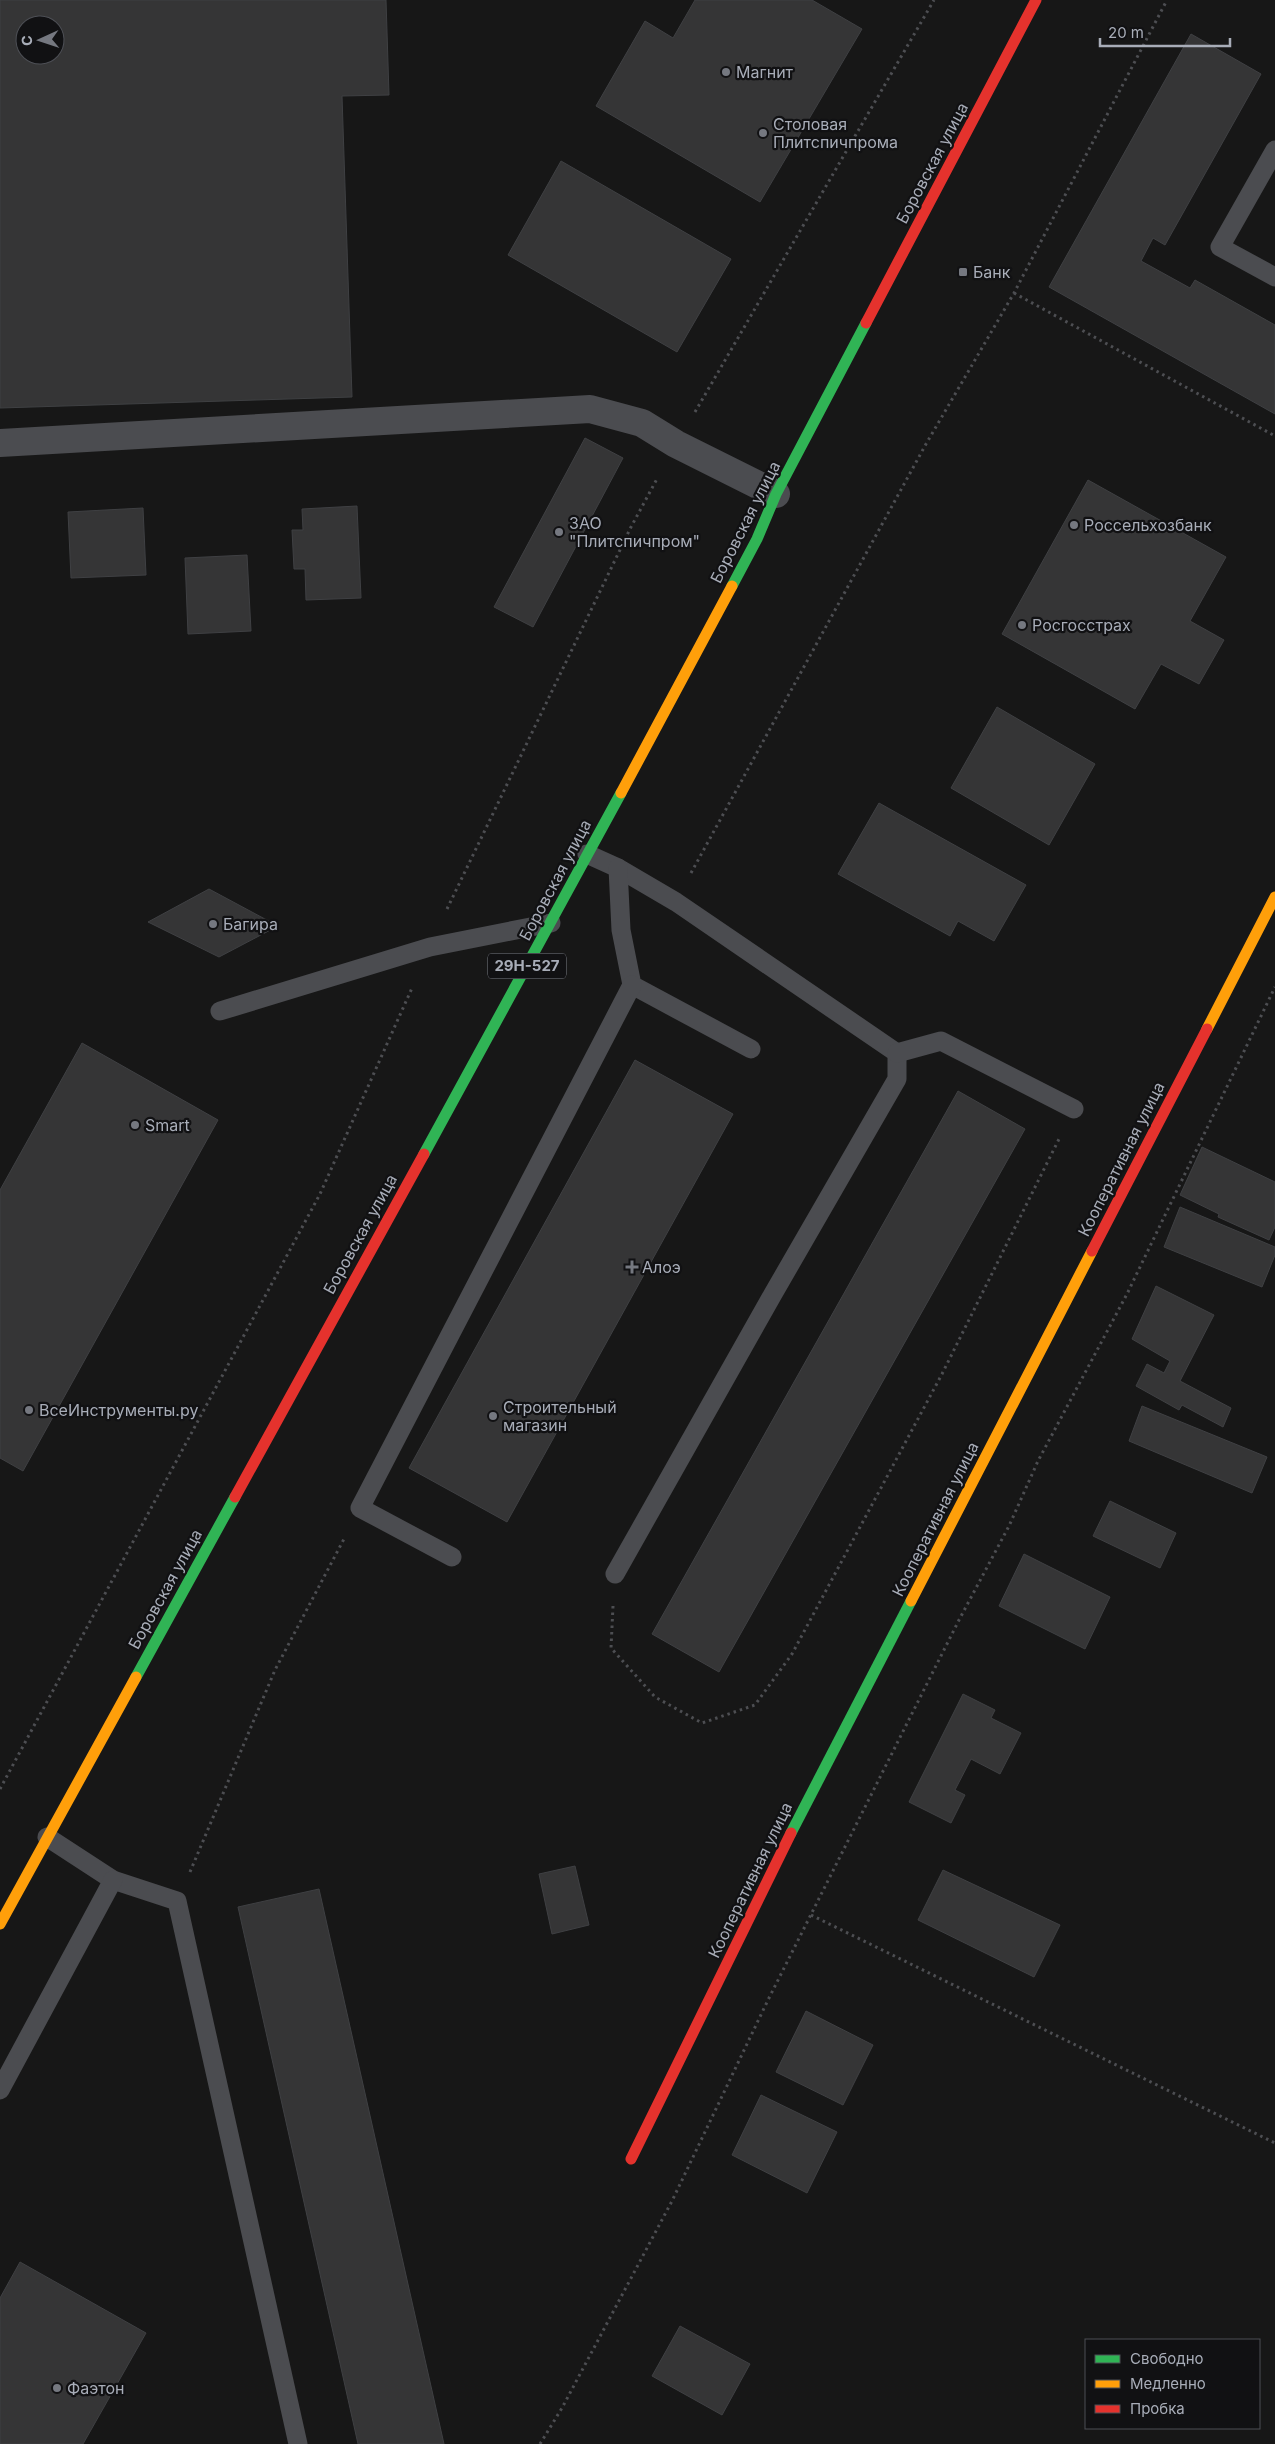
<svg xmlns="http://www.w3.org/2000/svg" width="1275" height="2444" viewBox="0 0 1275 2444" font-family="Inter,sans-serif">
<style>
.building{fill:#353536;stroke:#3f4043;fill-rule:evenodd}
.lines{fill:none;stroke-linecap:round;stroke-linejoin:round}
.path{stroke:#4d4e52;stroke-width:3;stroke-dasharray:2.5 4;stroke-linecap:butt}
.lane{stroke:#4b4c50;stroke-width:19}
.street{stroke:#4b4c50;stroke-width:28}
.fast{stroke:#30b455;stroke-width:11}
.slow{stroke:#ff9f0a;stroke-width:11}
.jam{stroke:#e5322d;stroke-width:11}
.poi-dot{fill:#757880;stroke:#111113;stroke-width:2}
.labels{text-anchor:middle;stroke-width:4.5;stroke-linejoin:round;paint-order:stroke}
.shield{fill:#111113;stroke:#7b7e86;stroke-width:1}
.shield-label{font-size:15px;font-weight:bold;fill:#a8adb8}
.poi-label{font-size:16px;fill:#a8adb8;stroke:#111113;text-anchor:start}
.street-label{font-size:16px;fill:#a8adb8;stroke:#111113}
</style>
<rect width="100%" height="100%" fill="#171717"/>
<g class="building">
<path d="M0,0H386L389,95L342,96L352,397L0,408ZM25,25H55V55H25Z"/>
<polygon points="695,0 812,0 862,29 760,202 596,106 645,21 673,38"/>
<polygon points="1191,34 1261,74 1165,245 1153,238 1141,261 1190,288 1195,280 1275,325 1275,414 1049,287"/>
<polygon points="561,161 731,259 677,352 508,255"/>
<polygon points="585,438 623,458 533,627 494,607"/>
<polygon points="1088,480 1226,557 1190,621 1224,640 1199,684 1161,664 1135,709 1002,634"/>
<polygon points="357,506 361,598 306,600 305,569 294,569 292,530 303,530 302,509"/>
<polygon points="143,508 146,575 71,578 68,512"/>
<polygon points="247,555 251,631 188,634 185,558"/>
<polygon points="997,707 1095,764 1049,845 951,788"/>
<polygon points="879,803 1026,885 994,941 958,921 950,936 838,874"/>
<polygon points="209,889 278,926 219,957 148,922"/>
<polygon points="82,1043 218,1120 23,1471 0,1458 0,1190"/>
<polygon points="635,1060 733,1114 507,1522 409,1468"/>
<polygon points="958,1091 1025,1129 719,1672 652,1634"/>
<polygon points="1202,1147 1275,1182 1275,1227 1269,1240 1218,1217 1219,1214 1180,1195"/>
<polygon points="1180,1207 1275,1247 1275,1255 1262,1287 1164,1247"/>
<polygon points="1156,1286 1214,1315 1180,1381 1231,1408 1223,1427 1182,1405 1179,1410 1136,1386 1147,1364 1164,1373 1170,1361 1132,1339"/>
<polygon points="1142,1406 1267,1457 1252,1493 1129,1441"/>
<polygon points="1110,1501 1176,1533 1160,1568 1093,1536"/>
<polygon points="1024,1554 1110,1597 1085,1649 999,1606"/>
<polygon points="963,1694 995,1710 991,1718 1021,1733 1000,1774 971,1759 955,1790 965,1795 951,1823 909,1802"/>
<polygon points="575,1866 589,1925 552,1934 539,1874"/>
<polygon points="943,1870 1060,1925 1034,1977 918,1920"/>
<polygon points="319,1889 444,2444 358,2444 238,1907"/>
<polygon points="806,2011 873,2045 843,2105 776,2072"/>
<polygon points="761,2095 837,2132 807,2193 732,2155"/>
<polygon points="20,2262 146,2333 83,2444 0,2444 0,2298"/>
<polygon points="680,2326 750,2364 722,2415 652,2376"/>
</g>
<g class="lines">
<g class="path">
<polyline points="1014,293 1275,436"/>
<polyline points="695,412 934,0"/>
<polyline points="691,873 926,444 1014,293 1167,0"/>
<polyline points="447,909 631,527 658,477"/>
<polyline points="613,1606 611,1648 655,1697 702,1723 755,1705 792,1654 942,1374 1060,1137"/>
<polyline points="0,1789 320,1194 412,988"/>
<polyline points="190,1872 275,1670 345,1537"/>
<polyline points="811,1915 1275,2143"/>
<polyline points="540,2444 562,2408 672,2201 768,2000 959,1620 1009,1526 1038,1461 1127,1294 1275,987"/>
</g>
<g class="lane">
<polyline points="1275,150 1220,247 1275,277"/>
<polyline points="587,854 618,868 676,902 897,1053 897,1079 773,1294 615,1574"/>
<polyline points="618,868 621,930 632,985 751,1049"/>
<polyline points="220,1011 430,947 551,923"/>
<polyline points="897,1053 941,1041 1074,1109"/>
<polyline points="452,1557 360,1508 632,985"/>
<polyline points="47,1837 113,1880 177,1901 298,2444"/>
<polyline points="0,2090 113,1880"/>
</g>
<polyline class="street" points="0,443 590,409 642,423 676,444 776,494"/>
<g class="fast">
<polyline points="732,586 757,539 776,494 866,323"/>
<polyline points="424,1154 621,793"/>
<polyline points="136,1677 235,1497"/>
<polyline points="791,1833 911,1601"/>
</g>
<g class="slow">
<polyline points="621,793 732,586"/>
<polyline points="1207,1029 1275,897"/>
<polyline points="911,1601 1092,1251"/>
<polyline points="0,1924 136,1677"/>
</g>
<g class="jam">
<polyline points="866,323 1036,0"/>
<polyline points="1092,1251 1207,1029"/>
<polyline points="235,1497 424,1154"/>
<polyline points="631,2159 791,1833"/>
</g>
</g>
<g class="poi-dot">
<circle cx="726" cy="72" r="5"/>
<circle cx="763" cy="133" r="5"/>
<rect x="958" y="267" width="10" height="10" rx="2.5"/>
<circle cx="1074" cy="525" r="5"/>
<circle cx="559" cy="532" r="5"/>
<circle cx="1022" cy="625" r="5"/>
<circle cx="213" cy="924" r="5"/>
<circle cx="135" cy="1125" r="5"/>
<path d="M629.5 1259.5h5v5h5v5h-5v5h-5v-5h-5v-5h5z"/>
<circle cx="29" cy="1410" r="5"/>
<circle cx="493" cy="1416" r="5"/>
<circle cx="57" cy="2388" r="5"/>
</g>
<g class="labels">
<rect class="shield" x="488" y="953.5" width="78" height="25" rx="4"/>
<g class="shield-label">
<text x="527" y="971">29Н-527</text>
</g>
<g class="poi-label">
<text x="736" y="78">Магнит</text>
<text x="773" y="130">Столовая<tspan x="773" dy="18">Плитспичпрома</tspan></text>
<text x="973" y="278">Банк</text>
<text x="569" y="529">ЗАО<tspan x="569" dy="18">"Плитспичпром"</tspan></text>
<text x="1084" y="531">Россельхозбанк</text>
<text x="1032" y="631">Росгосстрах</text>
<text x="223" y="930">Багира</text>
<text x="145" y="1131">Smart</text>
<text x="642" y="1273">Алоэ</text>
<text x="503" y="1413">Строительный<tspan x="503" dy="18">магазин</tspan></text>
<text x="39" y="1416">ВсеИнструменты.ру</text>
<text x="67" y="2394">Фаэтон</text>
</g>
<g class="street-label">
<text transform="translate(932 163) rotate(-62)" y="6">Боровская улица</text>
<text transform="translate(745 522) rotate(-63)" y="6">Боровская улица</text>
<text transform="translate(555 880) rotate(-62)" y="6">Боровская улица</text>
<text transform="translate(1121 1159) rotate(-63)" y="6">Кооперативная улица</text>
<text transform="translate(360 1234) rotate(-61)" y="6">Боровская улица</text>
<text transform="translate(935 1519) rotate(-63)" y="6">Кооперативная улица</text>
<text transform="translate(165 1589) rotate(-61)" y="6">Боровская улица</text>
<text transform="translate(750 1880) rotate(-64)" y="6">Кооперативная улица</text>
</g>
</g>
<rect x="1085" y="2339" width="175" height="90" fill="#111113" stroke="#4d4f55"/>
<rect x="1095" y="2355" width="25" height="8" fill="#30b455" stroke="#4d4f55"/>
<text x="1130" y="2364" font-size="15" fill="#a8adb8">Свободно</text>
<rect x="1095" y="2380" width="25" height="8" fill="#ff9f0a" stroke="#4d4f55"/>
<text x="1130" y="2389" font-size="15" fill="#a8adb8">Медленно</text>
<rect x="1095" y="2405" width="25" height="8" fill="#e5322d" stroke="#4d4f55"/>
<text x="1130" y="2414" font-size="15" fill="#a8adb8">Пробка</text>
<g transform="translate(40 40) rotate(267)"><circle r="24" fill="#111113" stroke="#4d4f55"/>
<path d="M0-4L9 19L0 12L-9 19Z" fill="#757880"/>
<text y="-8" font-size="14" font-weight="bold" text-anchor="middle" fill="#a8adb8">С</text>
</g>
<path d="M1100 38v8h130v-8" fill="none" stroke="#a8adb8" stroke-width="2.5"/>
<text x="1108" y="38" font-size="15" fill="#a8adb8" stroke="#111113" stroke-width="4" paint-order="stroke">20 m</text>
</svg>
